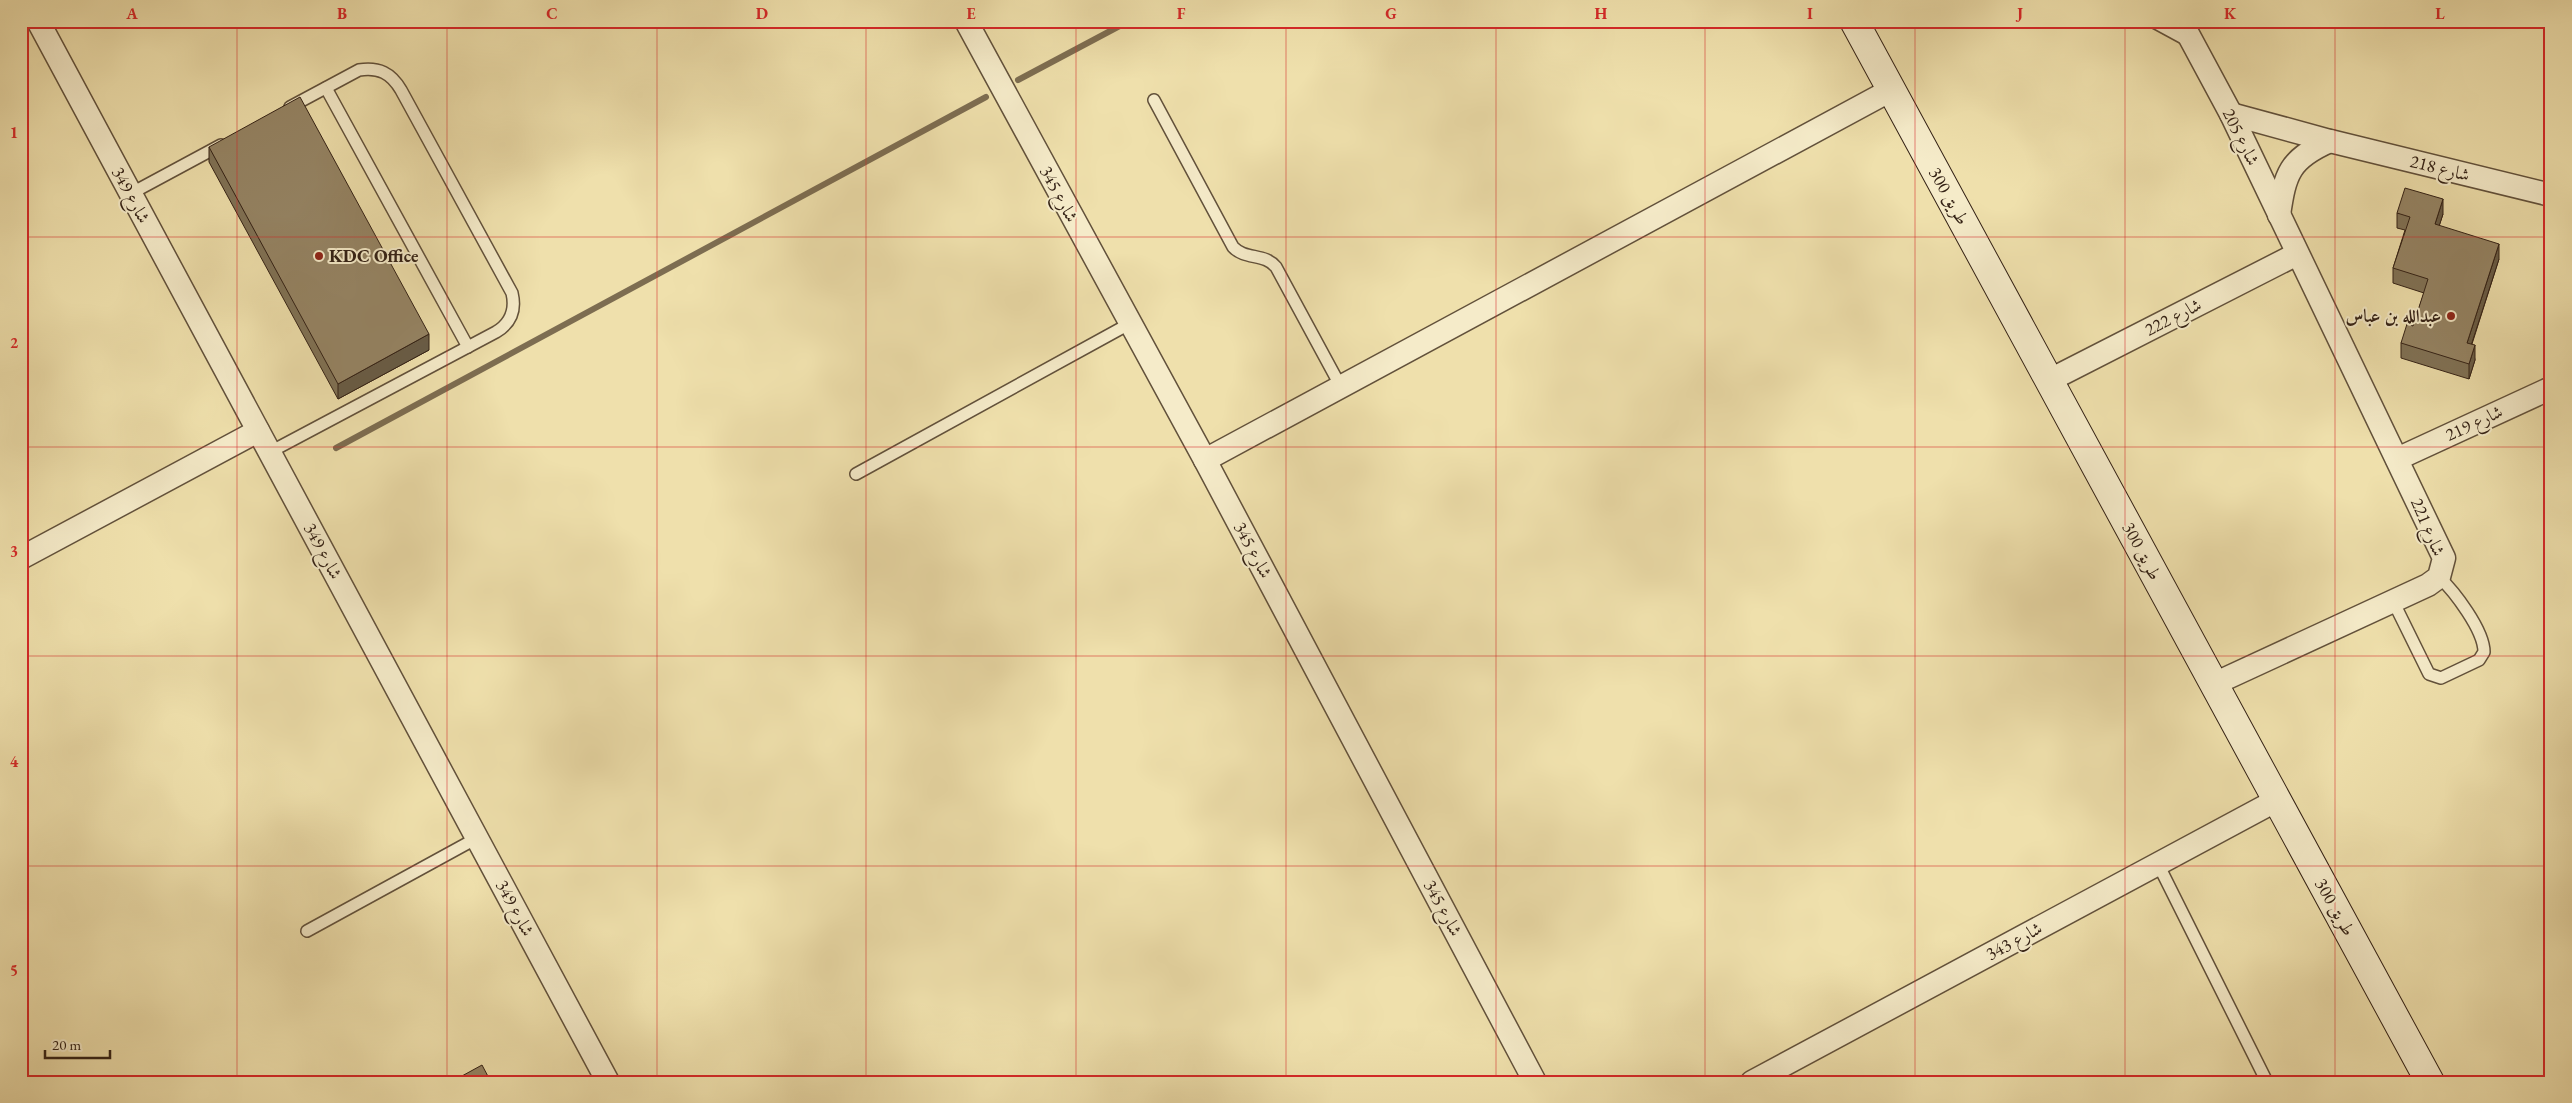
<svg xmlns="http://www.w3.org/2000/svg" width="2572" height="1103" viewBox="0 0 2572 1103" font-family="'EB Garamond',Amiri,serif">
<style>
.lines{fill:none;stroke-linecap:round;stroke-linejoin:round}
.stream{stroke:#7d6d51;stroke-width:6}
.service-casing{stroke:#62513b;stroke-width:14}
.minor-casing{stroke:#62513b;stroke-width:25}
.secondary-casing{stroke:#332115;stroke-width:30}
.service{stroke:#f5ebc9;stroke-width:11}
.minor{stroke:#f5ebc9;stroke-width:22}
.secondary{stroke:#f5ebc9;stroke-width:28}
.wall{fill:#807256;stroke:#332115}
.shaded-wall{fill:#685c46;stroke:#332115}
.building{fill:#958464;stroke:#332115}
.grid{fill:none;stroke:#d62828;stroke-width:1;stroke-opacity:0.55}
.poi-dot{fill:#8f2418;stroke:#f5ebc9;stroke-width:2}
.labels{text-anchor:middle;stroke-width:4;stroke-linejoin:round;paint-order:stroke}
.street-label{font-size:18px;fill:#332115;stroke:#f5ebc9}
.poi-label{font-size:18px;font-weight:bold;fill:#332115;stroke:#f5ebc9;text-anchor:start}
.neatline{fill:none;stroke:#d62828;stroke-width:2}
.grid-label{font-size:16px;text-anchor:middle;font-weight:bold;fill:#d62828}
</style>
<rect width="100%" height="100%" fill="#efe0ac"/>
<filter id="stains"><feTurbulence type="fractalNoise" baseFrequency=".004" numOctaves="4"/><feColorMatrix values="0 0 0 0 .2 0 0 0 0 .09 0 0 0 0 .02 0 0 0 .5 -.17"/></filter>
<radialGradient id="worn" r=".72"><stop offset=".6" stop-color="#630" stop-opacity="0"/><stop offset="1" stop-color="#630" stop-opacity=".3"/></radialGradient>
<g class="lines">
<g class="stream">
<polyline points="1018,80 1129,21"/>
<polyline points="336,448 986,97"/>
</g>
<defs>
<g id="service">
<polyline points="2152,21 2187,40"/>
<polyline points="326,88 468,347"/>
<path d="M1154,100L1233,247C1245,260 1265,253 1276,267L1341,387"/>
<polyline points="130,194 221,145"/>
<path d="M270,452L496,332C511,323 516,310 512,293L401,90C391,73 379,67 359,70L290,107"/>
<polyline points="856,474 1129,324"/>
<path d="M2393,601L2429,674L2441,678L2479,660L2484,652C2484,630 2454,591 2439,577"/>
<polyline points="2158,864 2267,1082"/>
<polyline points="307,931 477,838"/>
</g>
<g id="minor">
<polyline points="38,21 608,1082"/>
<polyline points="966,21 1205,460 1535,1082"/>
<polyline points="2181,21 2231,114 2444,558 2439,577 2428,585 2214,684"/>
<polyline points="2231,114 2330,141 2551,195"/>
<path d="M2279,215C2285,174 2289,159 2330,141"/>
<polyline points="2050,380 2297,254"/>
<polyline points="2397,459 2551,388"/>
<polyline points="1205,460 1891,90"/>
<polyline points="21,558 258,431"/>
<polyline points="1752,1082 2277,800"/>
</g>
<polyline id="secondary" points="1854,21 2430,1082"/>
</defs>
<use href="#service" class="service-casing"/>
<use href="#minor" class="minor-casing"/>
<use href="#secondary" class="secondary-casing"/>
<use href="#service" class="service"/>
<use href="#minor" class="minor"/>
<use href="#secondary" class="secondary"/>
</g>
<g class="wall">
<polygon points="209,147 429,350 338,399 209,162"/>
<polygon points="2397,213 2443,214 2439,226 2499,259 2472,344 2475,360 2469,379 2401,358 2401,343 2413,326 2424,293 2393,283 2393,268 2405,230 2397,228"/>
</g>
<g class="shaded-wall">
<polygon points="2443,199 2443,214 2435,239 2435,224"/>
<polygon points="2499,244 2499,259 2467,358 2467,343"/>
<polygon points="429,334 429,350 338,399 338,384"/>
<polygon points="2475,345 2475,360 2469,379 2469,364"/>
</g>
<g class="building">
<polygon points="300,97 429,334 338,384 209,147"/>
<polygon points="2405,188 2443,199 2435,224 2499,244 2467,343 2475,345 2469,364 2401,343 2407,324 2413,326 2428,279 2393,268 2410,217 2397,213"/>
<polygon points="482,1065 491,1082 451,1082"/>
</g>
<path class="grid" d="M237,21V1082M447,21V1082M657,21V1082M866,21V1082M1076,21V1082M1286,21V1082M1496,21V1082M1705,21V1082M1915,21V1082M2125,21V1082M2335,21V1082M21,237H2551M21,447H2551M21,656H2551M21,866H2551"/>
<g class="poi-dot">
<circle cx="319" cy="256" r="5"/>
<circle cx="2451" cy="316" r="5"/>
</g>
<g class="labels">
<g class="street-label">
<text transform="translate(2241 137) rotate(64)" y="6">شارع 205</text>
<text transform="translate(2440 168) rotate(14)" y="6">شارع 218</text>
<text transform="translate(1059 194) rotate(62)" y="6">شارع 345</text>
<text transform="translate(131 195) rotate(62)" y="6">شارع 349</text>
<text transform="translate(1949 196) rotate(61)" y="6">طريق 300</text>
<text transform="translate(2173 317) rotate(-27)" y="6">شارع 222</text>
<text transform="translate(2474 423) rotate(-25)" y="6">شارع 219</text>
<text transform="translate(2428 527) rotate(67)" y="6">شارع 221</text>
<text transform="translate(1253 550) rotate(62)" y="6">شارع 345</text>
<text transform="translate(323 551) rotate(62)" y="6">شارع 349</text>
<text transform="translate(2142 551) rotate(62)" y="6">طريق 300</text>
<text transform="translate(2335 907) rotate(61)" y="6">طريق 300</text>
<text transform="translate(515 908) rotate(62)" y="6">شارع 349</text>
<text transform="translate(1443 908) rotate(62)" y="6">شارع 345</text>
<text transform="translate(2014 941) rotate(-28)" y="6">شارع 343</text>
</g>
<g class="poi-label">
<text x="329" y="262">KDC Office</text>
<text x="2441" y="322" text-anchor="end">عبدالله بن عباس</text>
</g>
</g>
<rect width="2572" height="1103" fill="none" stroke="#efe0ac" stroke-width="55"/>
<path d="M45 1050v8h65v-8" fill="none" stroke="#332115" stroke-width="2.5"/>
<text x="52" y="1050" font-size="15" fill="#332115" stroke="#f5ebc9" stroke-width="4" paint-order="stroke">20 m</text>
<rect x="28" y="28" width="2516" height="1048" class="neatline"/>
<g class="grid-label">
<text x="132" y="19">A</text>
<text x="342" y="19">B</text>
<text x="552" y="19">C</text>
<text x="762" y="19">D</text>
<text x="971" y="19">E</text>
<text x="1181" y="19">F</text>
<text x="1391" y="19">G</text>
<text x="1601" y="19">H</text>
<text x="1810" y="19">I</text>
<text x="2020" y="19">J</text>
<text x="2230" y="19">K</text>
<text x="2440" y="19">L</text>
<text x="14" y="138">1</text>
<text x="14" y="348">2</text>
<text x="14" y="557">3</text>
<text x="14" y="767">4</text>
<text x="14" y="976">5</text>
</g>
<rect width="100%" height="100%" filter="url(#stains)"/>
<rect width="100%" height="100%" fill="url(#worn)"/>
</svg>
